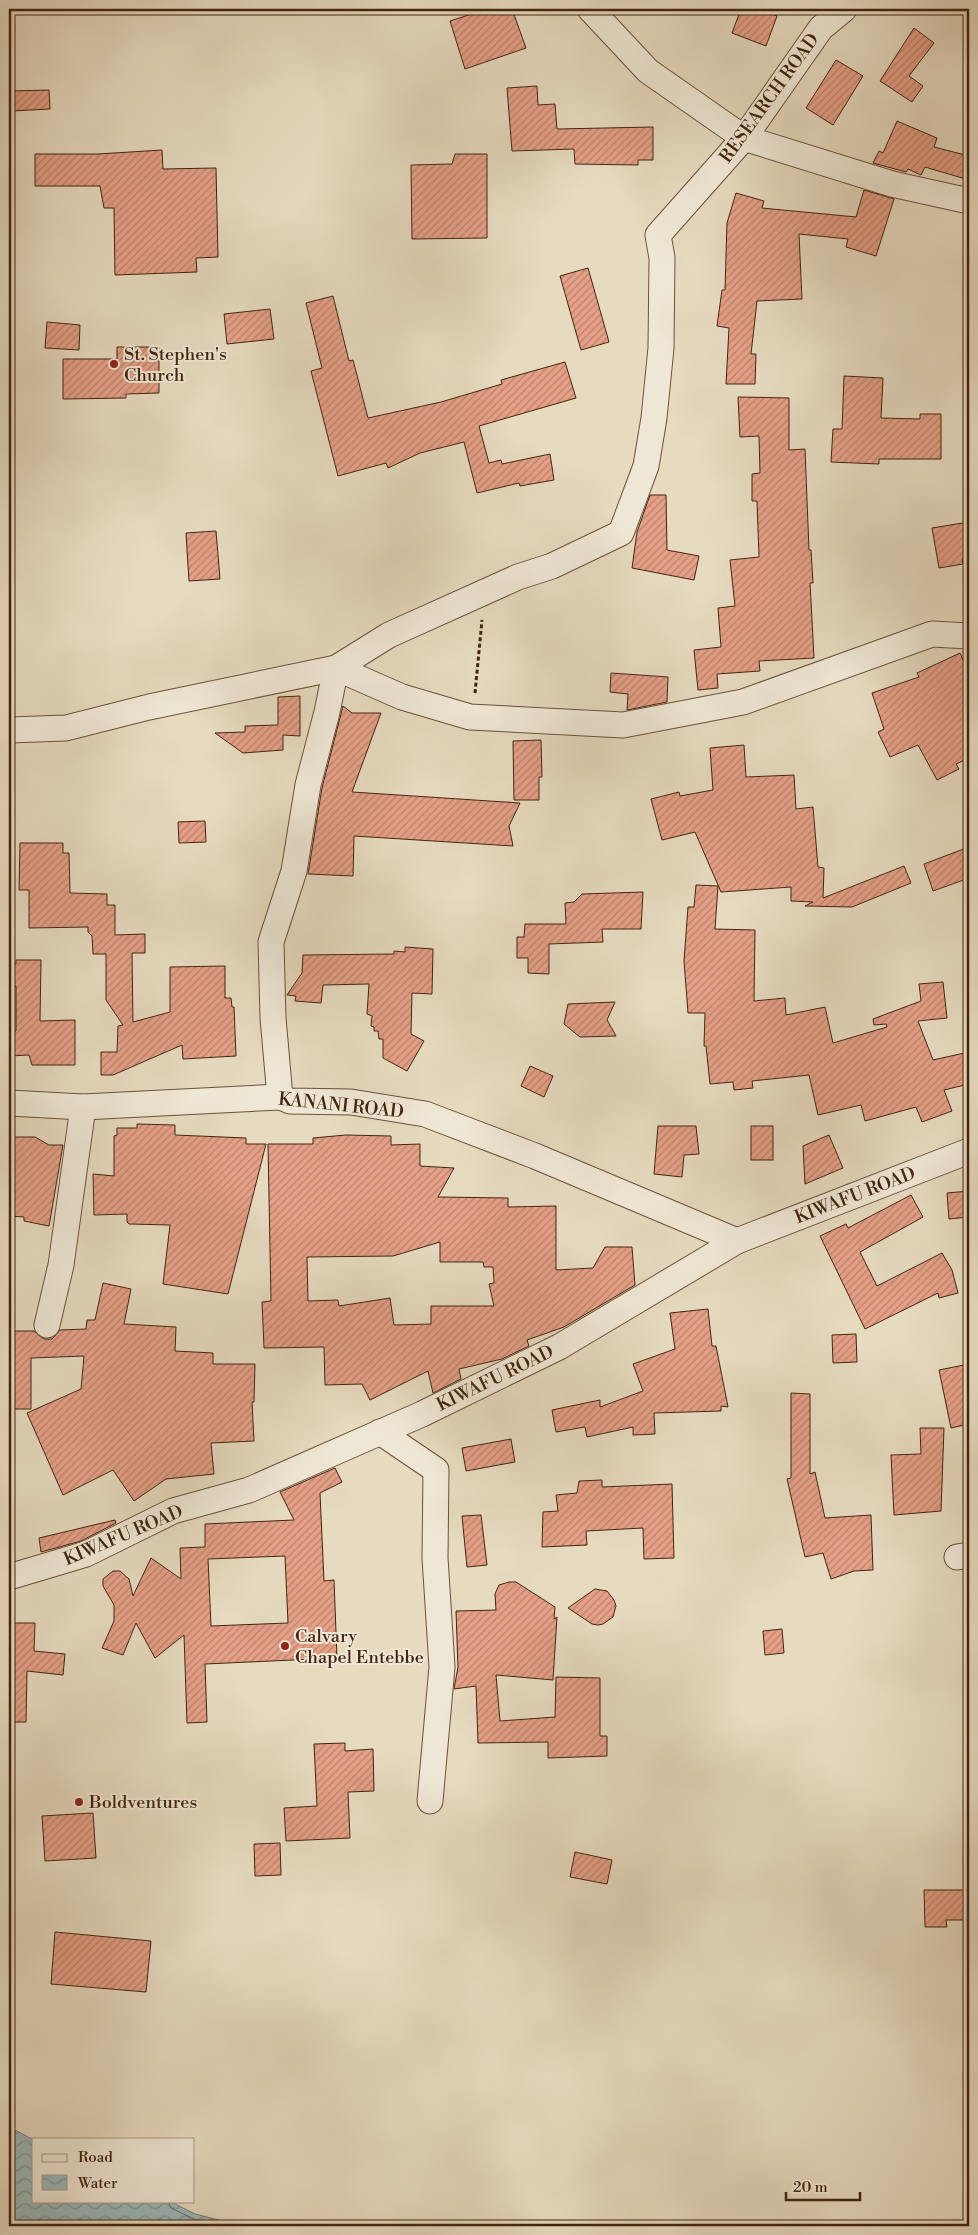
<svg xmlns="http://www.w3.org/2000/svg" width="978" height="2235" viewBox="0 0 978 2235" font-family="'Libre Bodoni',serif">
<style>
.water{fill:url(#water-waves);stroke:#777d76}
.lines{fill:none;stroke-linecap:round;stroke-linejoin:round}
.shore{stroke:#6e6e64;stroke-width:1}
.building{fill:url(#building-hatch);stroke:#42250e;fill-rule:evenodd}
.minor-casing{stroke:#6b523a;stroke-width:27}
.path{stroke:#42250e;stroke-width:3;stroke-dasharray:4 2.5;stroke-linecap:butt}
.minor{stroke:#efe7d5;stroke-width:25}
.poi-dot{fill:#8f2418;stroke:#efe7d5;stroke-width:2}
.labels{text-anchor:middle;stroke-width:4;stroke-linejoin:round;paint-order:stroke}
.street-label{font-size:18px;fill:#42250e;stroke:#efe7d5}
.poi-label{font-size:18px;fill:#42250e;stroke:#efe7d5;text-anchor:start}
</style>
<defs>
<pattern id="water-waves" width="16" height="10" patternUnits="userSpaceOnUse" patternTransform="scale(1.25)"><rect width="16" height="10" fill="#9ab8bb"/><path d="M0 5q4-4 8 0t8 0" fill="none" stroke="#7f9596"/></pattern>
<pattern id="building-hatch" width="6" height="6" patternUnits="userSpaceOnUse" patternTransform="scale(1.25)"><rect width="6" height="6" fill="#e5a087"/><path d="M-1 1l2-2M0 6l6-6M5 7l2-2" fill="none" stroke="#bb826d"/></pattern>
</defs>
<rect width="100%" height="100%" fill="#e6dabf"/>
<filter id="stains"><feTurbulence type="fractalNoise" baseFrequency=".004" numOctaves="4"/><feColorMatrix values="0 0 0 0 .2 0 0 0 0 .09 0 0 0 0 .02 0 0 0 .5 -.17"/></filter>
<radialGradient id="worn" r=".72"><stop offset=".6" stop-color="#630" stop-opacity="0"/><stop offset="1" stop-color="#630" stop-opacity=".3"/></radialGradient>
<polygon class="water" points="9,2127 34,2140 34,2201 169,2201 195,2214 243,2226 9,2226"/>
<g class="lines">
<polyline class="shore" points="168,2201 171,2208 194,2219 224,2226"/>
</g>
<g class="building">
<polygon points="487,9 512,9 526,48 465,69 450,21"/>
<polygon points="741,9 758,9 777,16 766,46 732,33"/>
<polygon points="914,28 934,43 909,76 923,86 912,102 880,81"/>
<polygon points="836,60 863,76 833,125 806,108"/>
<polygon points="537,86 538,105 555,104 557,129 653,127 653,160 638,160 638,165 575,164 574,149 512,151 507,88"/>
<polygon points="49,90 50,109 11,111 10,91"/>
<polygon points="897,121 937,138 934,147 969,156 969,180 925,167 921,175 908,169 906,172 873,163 879,151 883,153"/>
<polygon points="162,150 163,169 216,168 218,257 196,258 197,272 115,275 114,208 104,208 100,186 35,186 35,154 98,154"/>
<polygon points="455,154 487,154 487,238 412,239 411,165 452,164"/>
<polygon points="864,190 894,199 876,256 846,247 848,239 799,234 802,299 757,301 751,354 756,354 755,384 726,384 729,328 717,326 722,290 725,290 727,223 736,193 764,201 762,208 856,217"/>
<polygon points="588,268 609,342 581,350 560,276"/>
<polygon points="333,296 349,361 353,360 368,418 441,402 502,384 501,380 565,362 576,398 479,426 489,463 501,460 502,464 550,454 554,480 520,486 519,483 477,493 464,442 420,453 388,468 386,463 338,476 311,371 322,368 306,303"/>
<polygon points="270,309 274,339 227,344 224,314"/>
<polygon points="47,322 80,325 79,350 45,348"/>
<polygon points="117,347 159,347 159,393 126,394 126,398 63,399 63,359 117,359"/>
<polygon points="844,376 883,378 881,418 920,419 920,414 941,414 941,459 879,459 879,464 831,462 833,429 842,429"/>
<polygon points="738,397 789,398 789,450 805,449 809,550 811,550 813,583 810,583 814,658 759,661 760,671 717,674 718,688 698,690 694,650 721,647 718,608 735,606 730,560 759,557 757,501 752,501 752,474 760,473 759,436 740,437"/>
<polygon points="650,495 666,495 667,550 699,556 694,580 632,568 637,532"/>
<polygon points="969,522 969,558 962,559 963,564 939,568 932,528"/>
<polygon points="216,531 220,579 189,581 186,533"/>
<polygon points="960,653 969,673 969,758 956,764 959,769 937,780 918,745 890,757 878,732 884,729 872,693 919,677 917,673"/>
<polygon points="611,673 668,677 667,702 627,710 628,694 610,692"/>
<polygon points="300,696 300,736 283,735 283,750 243,753 215,733 245,732 245,726 278,725 278,697"/>
<polygon points="343,706 352,713 381,713 352,792 520,803 509,826 513,846 354,836 353,876 308,874 322,788"/>
<polygon points="541,740 542,777 539,777 539,800 514,800 513,741"/>
<polygon points="744,745 746,777 794,775 796,809 813,807 818,867 824,868 823,898 904,866 911,883 852,907 805,906 813,902 791,901 791,887 721,892 695,832 662,840 651,799 679,792 680,796 713,790 710,748"/>
<polygon points="205,821 206,842 179,843 178,822"/>
<polygon points="20,843 63,843 63,853 69,853 70,893 107,894 107,905 115,905 115,935 145,934 145,953 132,953 133,1022 170,1012 170,967 225,966 225,998 231,998 232,1007 234,1007 236,1056 183,1059 182,1045 113,1075 101,1075 101,1052 117,1052 118,1026 123,1025 106,1000 106,954 93,954 92,936 88,932 88,927 29,928 29,890 19,890"/>
<polygon points="969,847 969,878 933,891 924,864"/>
<polygon points="696,885 718,886 715,929 755,930 754,1001 785,998 786,1015 825,1007 833,1043 887,1027 886,1024 874,1025 873,1019 921,1001 919,984 943,982 947,1018 918,1021 933,1060 969,1052 969,1084 944,1090 952,1111 922,1122 916,1107 865,1121 861,1105 818,1115 809,1075 752,1081 753,1088 734,1090 733,1082 710,1084 706,1046 704,1046 705,1013 688,1013 684,961 688,907 694,907"/>
<polygon points="643,892 641,929 602,929 603,942 549,944 549,974 528,973 528,958 517,958 517,937 524,937 525,924 566,924 565,903 574,902 582,894"/>
<polygon points="405,947 433,949 432,994 412,993 411,1034 424,1041 407,1071 383,1058 383,1039 379,1039 378,1031 374,1031 374,1027 371,1026 372,1016 367,1014 369,984 323,985 321,1003 295,1001 296,996 287,995 302,973 303,955 394,954 394,951 405,952"/>
<polygon points="16,960 41,960 40,1021 75,1020 75,1065 32,1065 29,1055 9,1056 9,1031 16,1031 16,986 9,986 9,963 16,964"/>
<polygon points="615,1002 607,1020 616,1036 580,1037 564,1024 568,1004"/>
<polygon points="530,1066 553,1076 544,1097 521,1086"/>
<polygon points="137,1124 175,1125 175,1135 246,1138 246,1144 266,1144 228,1294 163,1284 170,1225 129,1224 127,1222 127,1214 94,1215 93,1174 114,1176 114,1136 117,1135 117,1128 137,1128"/>
<polygon points="658,1126 696,1126 699,1154 684,1155 682,1177 654,1174"/>
<rect x="751" y="1126" width="22" height="34"/>
<path d="M346,1135L391,1136V1145L420,1144V1166L454,1168L438,1197L508,1198V1207L556,1206V1270L593,1268L605,1247H632L635,1285L564,1327L527,1340L529,1346L502,1359L459,1369L461,1379L433,1393L428,1371L370,1400L362,1384L325,1385L324,1347L264,1348L262,1302L271,1301L268,1144H313V1138ZM440,1242V1262H483L484,1267H493L494,1283L489,1284L494,1306H431V1324L394,1325L390,1298L339,1306L338,1300L308,1301L307,1257L393,1256Z"/>
<polygon points="829,1135 843,1168 805,1184 803,1146"/>
<polygon points="9,1137 35,1137 49,1145 63,1145 49,1226 24,1221 24,1217 9,1216"/>
<polygon points="969,1191 969,1217 949,1219 947,1193"/>
<polygon points="911,1195 923,1217 860,1252 877,1286 942,1253 952,1270 958,1293 939,1298 938,1293 865,1329 820,1236 846,1224 848,1228"/>
<polygon points="103,1283 131,1289 124,1324 176,1327 175,1351 213,1353 213,1364 255,1364 254,1402 252,1402 254,1441 211,1443 214,1474 166,1479 134,1501 113,1470 63,1495 27,1413 81,1389 84,1356 31,1358 31,1409 9,1409 9,1331 34,1331 44,1339 52,1339 60,1330 86,1329 87,1320 95,1320"/>
<polygon points="708,1309 712,1346 716,1346 728,1407 721,1406 721,1411 654,1413 655,1434 633,1435 633,1427 587,1437 585,1427 556,1432 552,1410 600,1400 600,1407 643,1391 633,1364 675,1349 670,1313"/>
<polygon points="856,1334 857,1362 833,1363 832,1335"/>
<polygon points="969,1364 969,1424 951,1428 939,1370"/>
<polygon points="791,1393 810,1394 810,1474 815,1472 825,1518 871,1515 873,1570 854,1571 831,1579 823,1553 805,1557 787,1479 791,1478"/>
<polygon points="920,1428 944,1428 941,1511 894,1515 891,1455 921,1454"/>
<polygon points="511,1439 515,1462 466,1471 462,1448"/>
<path d="M335,1468L342,1482L320,1493L324,1581L334,1580L337,1658L205,1664L207,1722L187,1723L184,1635L155,1658L136,1623L123,1655L102,1648L114,1621V1605L103,1586V1579L113,1571H120L129,1579L133,1596L151,1558L181,1579L180,1548L205,1547V1524L294,1520L280,1492ZM285,1556L288,1623L211,1626L208,1559Z"/>
<polygon points="602,1480 602,1487 672,1484 674,1558 644,1559 643,1528 586,1531 587,1545 542,1547 543,1512 558,1511 556,1495 577,1493 579,1481"/>
<polygon points="481,1515 487,1565 467,1567 462,1516"/>
<polygon points="115,1520 116,1523 81,1541 41,1552 39,1538"/>
<polygon points="509,1582 516,1582 555,1607 554,1619 557,1617 553,1680 496,1675 500,1721 555,1717 556,1677 600,1678 600,1736 607,1736 607,1756 548,1758 548,1742 478,1743 476,1686 454,1689 458,1667 456,1611 496,1610 495,1594 499,1585"/>
<polygon points="595,1589 607,1591 614,1600 616,1606 613,1617 603,1624 598,1625 592,1624 568,1608"/>
<polygon points="9,1623 35,1623 34,1651 65,1654 63,1675 27,1671 26,1722 9,1722"/>
<polygon points="782,1629 784,1653 765,1655 763,1631"/>
<polygon points="345,1743 345,1751 373,1749 374,1791 348,1792 350,1838 286,1841 284,1808 317,1806 314,1744"/>
<polygon points="93,1813 96,1858 45,1861 42,1816"/>
<polygon points="280,1843 281,1875 255,1876 254,1844"/>
<polygon points="575,1852 612,1860 607,1884 570,1877"/>
<polygon points="924,1890 969,1890 969,1920 946,1920 947,1927 925,1927"/>
<polygon points="55,1932 151,1941 146,1992 51,1984"/>
</g>
<g class="lines">
<defs>
<g id="minor">
<polyline points="590,9 648,71 744,138 892,184 969,201"/>
<polyline points="9,730 66,728 149,707 336,668 389,635 518,577 552,566 621,533 646,466 654,418 661,348 662,258 658,235 744,138 821,28 844,9"/>
<polyline points="280,1097 273,1018 271,942 294,871 308,785 327,712 336,668 402,697 470,717 623,725 743,702 932,634 969,636"/>
<polyline points="9,1103 83,1107 280,1097 290,1101 351,1102 425,1114 535,1156 737,1241"/>
<polyline points="47,1325 61,1265 83,1107"/>
<polyline points="380,1432 436,1470 435,1558 442,1667 430,1801"/>
<polyline points="957,1557 969,1555"/>
<polyline points="9,1577 86,1554 173,1511 249,1490 422,1414 559,1347 737,1241 969,1151"/>
</g>
</defs>
<use href="#minor" class="minor-casing"/>
<polyline class="path" points="475,693 482,620"/>
<use href="#minor" class="minor"/>
</g>
<g class="poi-dot">
<circle cx="114" cy="364" r="5"/>
<circle cx="285" cy="1646" r="5"/>
<circle cx="79" cy="1802" r="5"/>
</g>
<g class="labels">
<g class="street-label">
<text transform="translate(769 98) rotate(-54)" y="6">RESEARCH ROAD</text>
<text transform="translate(341 1105) rotate(6)" y="6">KANANI ROAD</text>
<text transform="translate(855 1195) rotate(-21)" y="6">KIWAFU ROAD</text>
<text transform="translate(495 1378) rotate(-26)" y="6">KIWAFU ROAD</text>
<text transform="translate(123 1535) rotate(-23)" y="6">KIWAFU ROAD</text>
</g>
<g class="poi-label">
<text x="124" y="360">St. Stephen's<tspan x="124" dy="21">Church</tspan></text>
<text x="295" y="1642">Calvary<tspan x="295" dy="21">Chapel Entebbe</tspan></text>
<text x="89" y="1808">Boldventures</text>
</g>
</g>
<rect width="978" height="2235" fill="none" stroke="#e6dabf" stroke-width="30"/>
<rect x="10" y="10" width="958" height="2215" fill="none" stroke="#42250e" stroke-width="2.5"/>
<rect x="15" y="15" width="948" height="2205" fill="none" stroke="#42250e"/>
<rect x="32" y="2138" width="162" height="65" fill="#efe7d5" stroke="#aa9985"/>
<rect x="42" y="2154" width="25" height="8" fill="#efe7d5" stroke="#aa9985"/>
<text x="78" y="2162" font-size="15" fill="#42250e">Road</text>
<rect x="42" y="2175" width="25" height="15" fill="url(#water-waves)" stroke="#aa9985"/>
<text x="78" y="2188" font-size="15" fill="#42250e">Water</text>
<path d="M786 2192v8h74v-8" fill="none" stroke="#42250e" stroke-width="2.5"/>
<text x="793" y="2192" font-size="15" fill="#42250e" stroke="#efe7d5" stroke-width="4" paint-order="stroke">20 m</text>
<rect width="100%" height="100%" filter="url(#stains)"/>
<rect width="100%" height="100%" fill="url(#worn)"/>
</svg>
